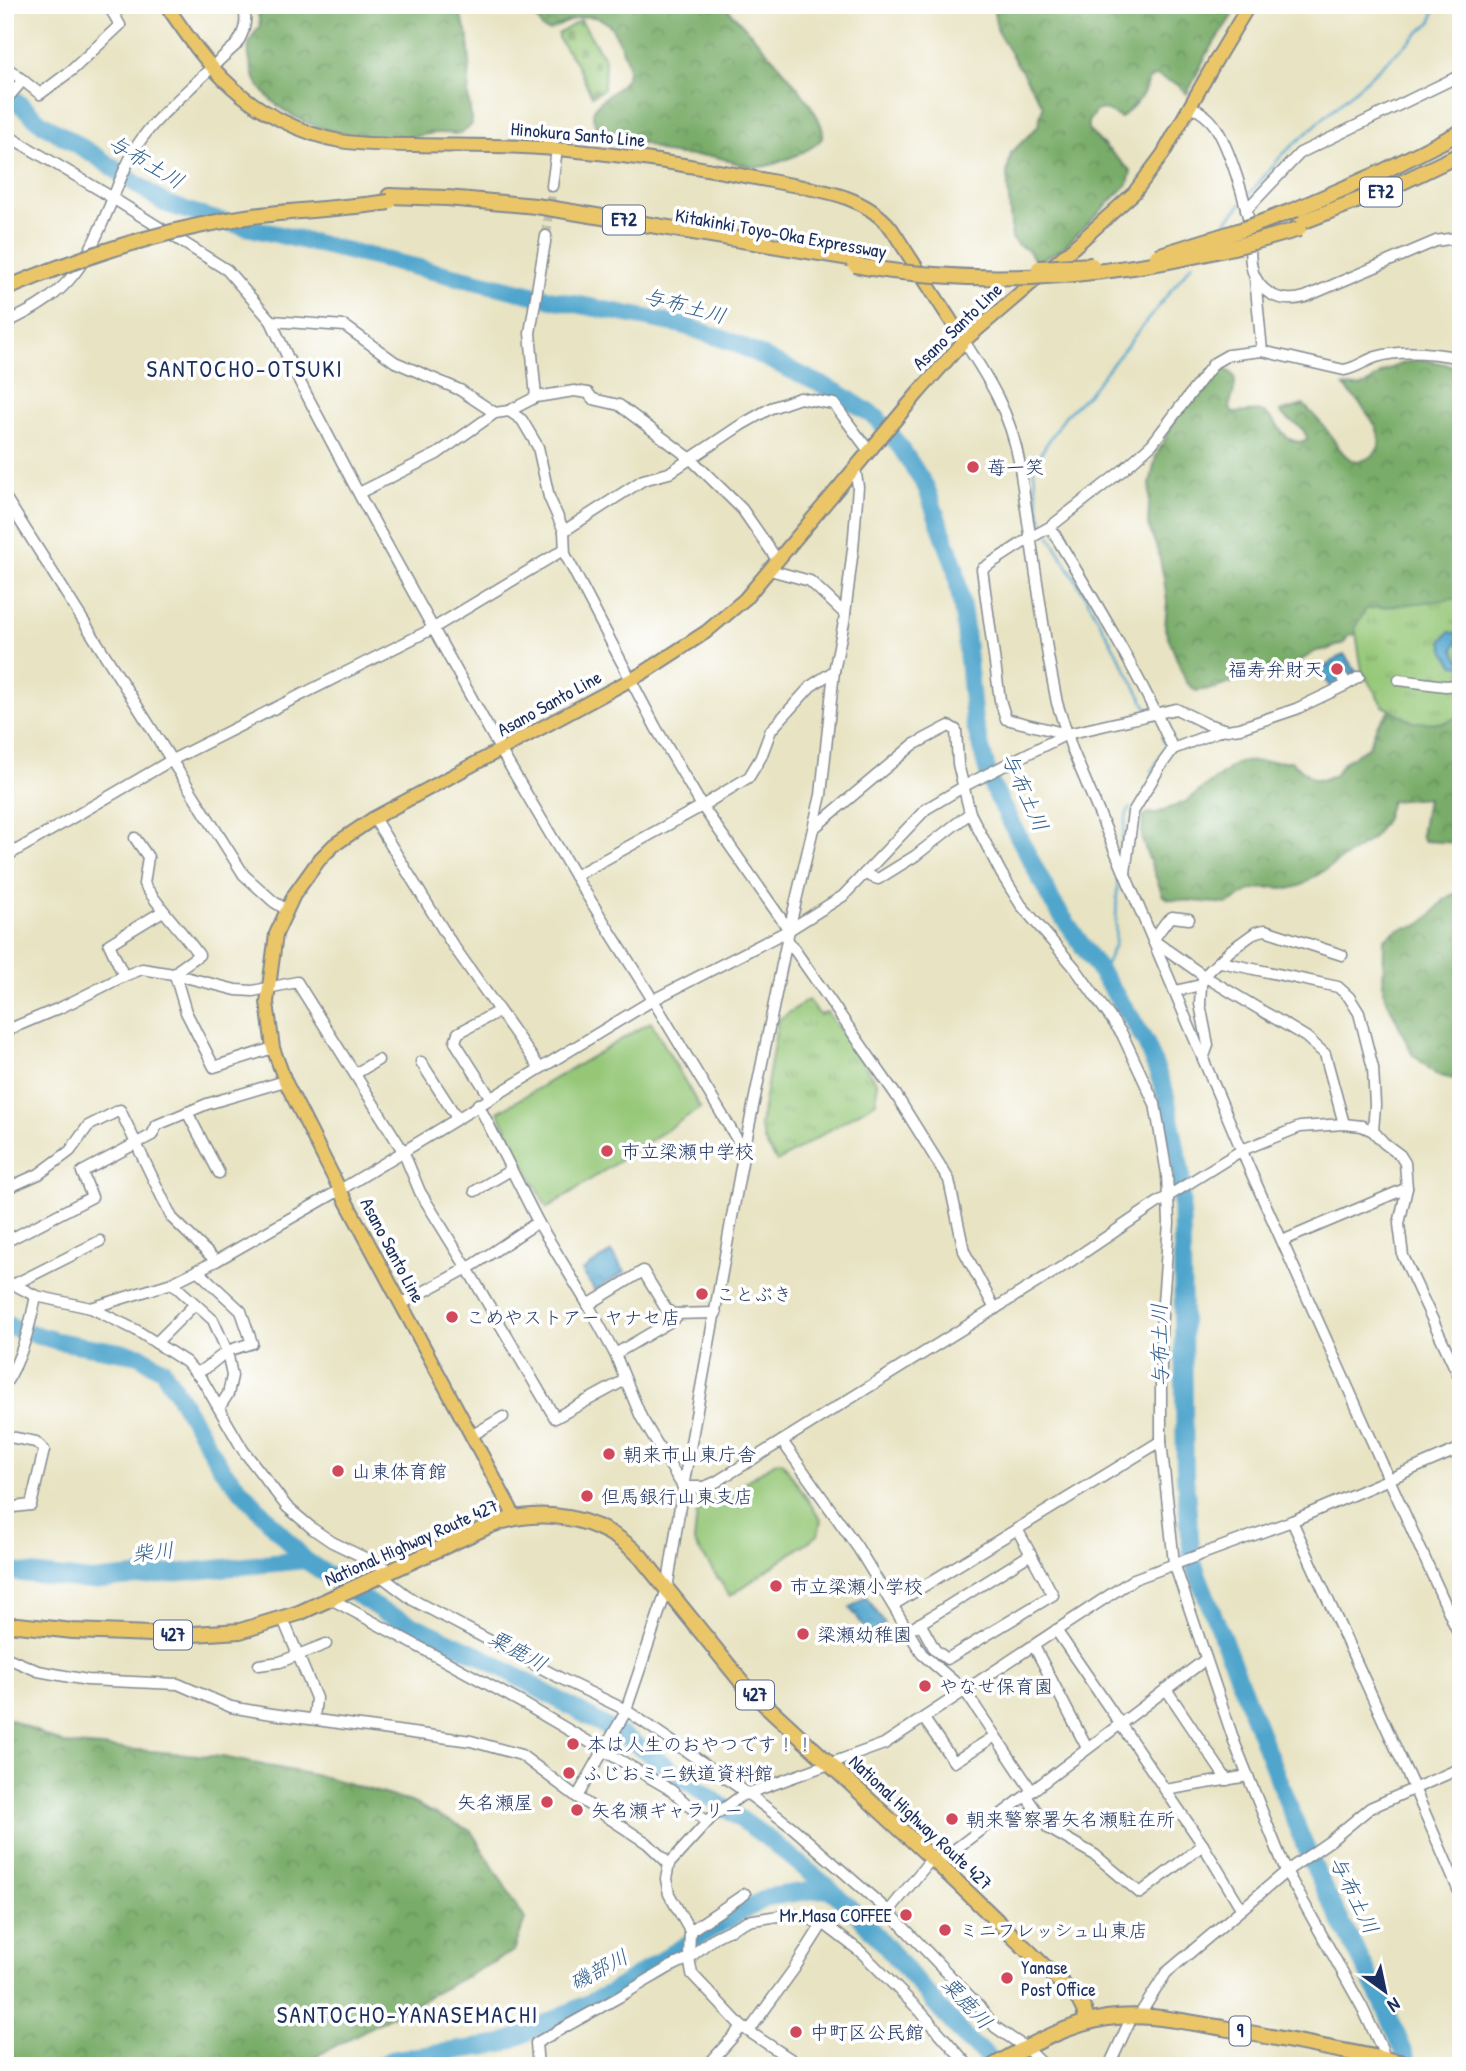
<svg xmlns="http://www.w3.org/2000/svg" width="1466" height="2071" viewBox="0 0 1466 2071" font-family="'Patrick Hand','Klee One',sans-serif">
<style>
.forest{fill:url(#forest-crowns);stroke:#4a6e63;stroke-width:2}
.cemetery{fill:url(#cemetery-stones);stroke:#587b6a;stroke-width:2}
.park{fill:url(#park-tufts);stroke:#587b6a;stroke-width:2}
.pitch{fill:#95c777;stroke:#587b6a;stroke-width:2}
.water{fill:url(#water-ripples);stroke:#366a95;stroke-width:2}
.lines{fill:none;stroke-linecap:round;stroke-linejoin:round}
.stream{stroke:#50a5cc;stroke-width:2.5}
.river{stroke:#50a5cc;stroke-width:18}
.minor-tunnel{stroke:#bfbfae;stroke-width:10;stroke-dasharray:10 5;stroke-linecap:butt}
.minor-casing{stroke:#828990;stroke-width:13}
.major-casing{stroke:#828990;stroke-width:16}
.highway-casing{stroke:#828990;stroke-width:18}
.minor{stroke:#fff;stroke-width:10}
.major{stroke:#ebc669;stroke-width:12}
.highway{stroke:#ebc669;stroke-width:14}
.highway-bridge-casing{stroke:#828990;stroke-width:18;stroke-linecap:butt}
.highway-bridge{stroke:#ebc669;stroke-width:14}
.poi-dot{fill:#d1495b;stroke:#fff;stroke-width:2.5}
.labels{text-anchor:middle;stroke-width:7;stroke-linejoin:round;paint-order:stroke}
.shield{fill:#fff;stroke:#5f6d8e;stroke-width:2}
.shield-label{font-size:18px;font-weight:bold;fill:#1b2f5e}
.street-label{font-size:19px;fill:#1b2f5e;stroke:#fff}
.poi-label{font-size:19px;fill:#1b2f5e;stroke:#fff;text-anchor:start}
.water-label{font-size:21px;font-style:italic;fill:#305e8a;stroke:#fff}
.quarter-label{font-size:23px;letter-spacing:2px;fill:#1b2f5e;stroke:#fff}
</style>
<defs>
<pattern id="forest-crowns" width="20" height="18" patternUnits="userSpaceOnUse" patternTransform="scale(1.75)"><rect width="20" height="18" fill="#78ac68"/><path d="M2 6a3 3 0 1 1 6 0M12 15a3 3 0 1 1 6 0" fill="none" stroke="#628c59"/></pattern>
<pattern id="cemetery-stones" width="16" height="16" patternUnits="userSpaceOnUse" patternTransform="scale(1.75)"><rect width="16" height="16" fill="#95c777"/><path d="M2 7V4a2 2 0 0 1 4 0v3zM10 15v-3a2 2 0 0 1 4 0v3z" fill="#79a265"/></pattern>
<pattern id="park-tufts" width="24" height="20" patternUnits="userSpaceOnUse" patternTransform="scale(1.75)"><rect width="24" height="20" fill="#95c777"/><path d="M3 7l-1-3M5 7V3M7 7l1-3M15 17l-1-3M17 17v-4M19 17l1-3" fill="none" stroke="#79a265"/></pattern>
<pattern id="water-ripples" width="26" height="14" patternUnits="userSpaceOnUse" patternTransform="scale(1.75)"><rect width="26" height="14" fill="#50a5cc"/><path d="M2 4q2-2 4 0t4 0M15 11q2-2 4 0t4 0" fill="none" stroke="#4287a9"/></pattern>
</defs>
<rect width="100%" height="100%" fill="#fff"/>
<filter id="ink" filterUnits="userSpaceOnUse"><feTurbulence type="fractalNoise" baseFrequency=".0143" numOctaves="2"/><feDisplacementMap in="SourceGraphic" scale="14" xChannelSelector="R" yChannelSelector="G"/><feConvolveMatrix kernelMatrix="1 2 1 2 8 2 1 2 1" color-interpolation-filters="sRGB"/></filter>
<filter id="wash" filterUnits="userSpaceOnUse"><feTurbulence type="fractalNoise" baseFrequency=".00686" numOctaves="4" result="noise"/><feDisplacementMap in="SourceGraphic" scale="28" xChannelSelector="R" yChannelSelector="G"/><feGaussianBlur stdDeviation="1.57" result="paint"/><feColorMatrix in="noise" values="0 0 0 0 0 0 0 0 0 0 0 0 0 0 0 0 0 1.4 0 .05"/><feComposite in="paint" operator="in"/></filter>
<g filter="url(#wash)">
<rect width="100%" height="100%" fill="#e8e3c2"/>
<g class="forest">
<path d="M257,5H457L468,37L470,65L468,96L472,124C460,139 452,132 438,133C423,134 409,139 395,139C386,140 376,138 368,137C326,133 279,119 256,81C252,72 247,54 249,44C251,38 256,31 260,26Z"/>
<path d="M529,5H724C745,28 824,107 823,135C822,148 772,166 759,167C741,169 726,156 708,156C694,156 680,156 666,153C651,148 637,138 622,135C615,134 608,139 601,134C596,129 591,116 594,110C599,96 625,91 628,71C629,63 624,53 621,46C618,40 615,32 611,27C593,6 567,21 549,31L543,29Z"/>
<polygon points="995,5 1239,5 1206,55 1187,94 1177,84 1156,76 1149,79 1141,98 1121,118 1103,109 1096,111 1088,122 1088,130 1131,171 1128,184 1062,249 1036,262 1028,250 1016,244 1012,238 1007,174 1011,153 1038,126 1043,106 998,33 994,13"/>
<path d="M1419,359L1461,367V620L1398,622L1348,636L1344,643L1329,649L1316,651L1280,673L1252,676L1216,688L1196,691L1186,682L1165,629L1167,602L1164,578L1158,551L1148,525L1150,484L1156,456L1184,402L1215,372L1221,368C1244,374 1233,391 1229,407L1233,413C1241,413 1253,410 1261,412C1280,417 1281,448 1307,441C1307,425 1289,423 1280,412L1304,405C1311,413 1320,421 1326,429C1333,438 1340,453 1350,459C1357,463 1363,461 1370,457C1398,440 1357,401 1344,386C1373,390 1369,378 1391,368C1399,364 1410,362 1419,359Z"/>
<polygon points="1461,684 1461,843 1424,841 1421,836 1427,798 1391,801 1385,820 1372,839 1302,885 1289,889 1275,887 1252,890 1228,904 1169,899 1163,896 1142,840 1143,818 1148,813 1155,814 1185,802 1238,762 1291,761 1313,779 1321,780 1335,775 1343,763 1369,746 1377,725 1397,704"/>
<path d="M1461,892V1081L1437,1075L1412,1054L1383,991L1384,940C1389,935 1396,929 1403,928C1408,926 1414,928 1419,925C1439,914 1436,898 1461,892Z"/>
<polygon points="5,1717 64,1744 222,1757 329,1778 411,1802 471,1831 525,1919 514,1951 320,2054 302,2066 5,2066"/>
</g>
<polygon class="cemetery" points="581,20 605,60 604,89 592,96 576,63 558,38 558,34"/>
<g class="park">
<polygon points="1461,598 1461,716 1443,723 1413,722 1383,706 1362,671 1355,627 1366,609"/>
<polygon points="808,1000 820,1015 827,1012 877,1083 876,1102 777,1162 764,1141 760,1126 778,1020"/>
</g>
<g class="pitch">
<polygon points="651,1022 700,1108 547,1208 498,1112"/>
<polygon points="782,1461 821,1520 818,1535 730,1596 694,1542 697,1513 776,1462"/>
</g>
<g class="water">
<polygon points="1449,632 1461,634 1461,641 1457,641 1454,648 1456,655 1461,661 1461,666 1454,665 1445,652 1442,641"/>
<polygon points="1344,654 1357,673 1332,689 1320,670"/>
<polygon points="611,1252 625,1272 595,1291 582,1271"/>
<polygon points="866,1597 885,1624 870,1635 850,1608"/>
</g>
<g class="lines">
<g class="stream">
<polyline points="1246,198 1282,155 1432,21 1435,5"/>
<polyline points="1219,230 1242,203"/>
<polyline points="1046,527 1040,515 1033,465 1065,416 1089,393 1193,263"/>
<polyline points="1050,536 1091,606 1150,713"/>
<polyline points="1151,772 1166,746 1162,738"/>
<polyline points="1120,852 1127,813 1130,808"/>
<polyline points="1102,973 1115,944 1118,869"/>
</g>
<g class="river">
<polyline points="5,91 40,122 96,156 164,203 213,219 550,299 682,325 732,342 839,393 877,418 901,448 926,487 955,567 964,620 974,722 991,784 1053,903 1129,1014 1146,1043 1165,1092 1181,1172 1185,1477 1192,1560 1299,1832 1321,1882 1384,2005 1410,2066"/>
<polyline points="5,1322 14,1328 57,1341 139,1355 163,1370 222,1469 305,1560 382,1611 475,1653 630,1740 774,1843 829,1888 861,1918 968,2041 1000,2066"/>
<polyline points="5,1571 91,1581 305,1560"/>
<polyline points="380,2066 391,2060 502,2044 608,1994 719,1924 768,1897 829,1888"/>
</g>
</g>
</g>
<g filter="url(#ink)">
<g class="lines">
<polyline class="minor-tunnel" points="546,236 552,186"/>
<defs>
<g id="minor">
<polyline points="5,66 40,94 72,70 120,25 108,5"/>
<polyline points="5,101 23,80"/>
<path d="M1190,106C1200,111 1209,117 1215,126C1229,147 1247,204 1250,229C1251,244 1248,263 1255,277C1265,297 1285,303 1305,297L1436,241L1461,237"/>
<polyline points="5,134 103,192 227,270 271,321 293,369 361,498 501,751 575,876 653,1000 744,1151"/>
<polyline points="552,186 557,149"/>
<polyline points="1246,210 1300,153 1461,75"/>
<polyline points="1255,278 1262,351"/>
<polyline points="271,321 345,326 395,362 460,390 495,413"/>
<path d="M5,323C73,293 86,263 113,198C120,179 128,161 138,144C152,123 171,106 189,89C205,74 220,59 236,45C245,32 248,20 243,5"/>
<path d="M964,341C990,381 1010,413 1019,461L1048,656L1057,703L1072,749L1250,1170L1461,1639"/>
<polyline points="536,397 530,333 546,236"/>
<polyline points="509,411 522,420 538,447 549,497 564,531 565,554 656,728 702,806 789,930"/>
<polyline points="359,493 437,454 495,413 509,411 536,397 574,391 588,393 593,399 619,405 691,459 742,509 778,561"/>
<polyline points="5,497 244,875 274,902 287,910"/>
<path d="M1050,527C1094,599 1138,672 1173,749L1160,767L1133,812L1125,873"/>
<polyline points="564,531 643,480 669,473 741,425 771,408 800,398 834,404 869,451"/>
<polyline points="770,570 810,581 845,614"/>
<polyline points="1339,672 1347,684"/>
<polyline points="1399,680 1445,686 1461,685"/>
<path d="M1067,734L1006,719L1000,700L982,569L1030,538L1050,527L1123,470L1152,444L1214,363L1228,355L1262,351L1344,370C1356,368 1364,361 1376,357C1402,349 1435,353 1461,358"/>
<polyline points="1173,749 1224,729"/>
<polyline points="970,813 1001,873 1021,905 1075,968 1122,1034 1155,1104 1167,1174 1169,1223 1161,1329 1161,1441 1174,1563 1235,1744 1286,1871 1362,2007 1382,2049 1384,2059"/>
<polyline points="374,818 452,944 539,1067"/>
<polyline points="814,828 913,745 949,726 956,730 958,764 970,813 915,856 878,879 864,874"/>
<path d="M135,838L148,857L144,884C160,909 181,930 199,955L179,969L175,975L186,1012L214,1067L273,1048"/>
<polyline points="5,857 170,761 432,629 563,550"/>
<polyline points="575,876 702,806 749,777 761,757 771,730 811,686 834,671"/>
<polyline points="1189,919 1172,917 1166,922 1153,940 1204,976 1306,1037 1325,1054 1344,1124"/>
<polyline points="787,939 896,1095 949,1180 964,1251 995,1309"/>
<polyline points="1221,962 1338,987 1349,997 1359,1013 1373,1068 1375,1105 1373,1131"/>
<polyline points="124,976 109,944 163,911"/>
<polyline points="1175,991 1201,985"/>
<polyline points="5,1031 62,1007 124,976 142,969 173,974 236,990 253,991 297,982 403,1151 420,1192 467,1268 555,1418 625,1380"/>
<polyline points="1203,1059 1208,1045 1200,1004 1201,985 1204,976 1231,950 1256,932 1265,930 1342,955"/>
<polyline points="421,1062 457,1118"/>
<polyline points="355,1074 378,1060"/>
<polyline points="490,1097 455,1042 458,1033 499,1011"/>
<polyline points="478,1104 538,1222 590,1308 615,1354 641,1417 683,1487"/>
<polyline points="187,1112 219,1173"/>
<polyline points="5,1189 39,1174 70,1151 88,1126 120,1110 172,1218 216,1261"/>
<polyline points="475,1191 511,1170"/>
<polyline points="1282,1241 1407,1188"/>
<polyline points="5,1242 92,1197 82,1172 152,1135 157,1125 207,1104 285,1081"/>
<polyline points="5,1280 36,1296 91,1308 136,1330 186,1362 203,1381 243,1450 287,1507 313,1529 332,1542 392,1571"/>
<polyline points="172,1283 213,1320 227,1351 232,1376 228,1394 219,1408"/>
<polyline points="13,1285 100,1241"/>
<polyline points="401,1304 475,1264 538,1222"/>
<polyline points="588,1305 643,1271 666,1309 673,1314 716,1313"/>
<polyline points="91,1308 172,1283 216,1261 340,1190 653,1000 789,930 843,896 926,809 968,784 1017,759 1067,734 1176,709 1207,724 1227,730 1240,728 1296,709 1346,685 1359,677"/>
<polyline points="156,1343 195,1304"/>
<polyline points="615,1354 673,1320 679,1314"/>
<polyline points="196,1373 206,1368 227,1351 252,1343 241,1311 197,1270"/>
<path d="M5,1384C22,1359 30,1325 36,1296"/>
<polyline points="5,1436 36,1442 44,1450 31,1505 5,1508"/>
<polyline points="471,1436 503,1417"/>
<polyline points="782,1441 858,1548 922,1654 965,1691 1032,1791"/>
<polyline points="683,1487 704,1487 716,1482 1065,1265 1154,1205 1242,1150 1300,1127 1344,1124 1362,1126 1373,1131 1384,1143 1400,1155 1405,1163 1407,1188 1399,1224 1403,1256 1461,1381"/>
<polyline points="1292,1521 1414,1788 1461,1896"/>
<polyline points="381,1576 413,1600 564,1680 626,1710 747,1793 793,1828 887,1910 979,2006 995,2027 1026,2048 1045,2066"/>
<polyline points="331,1599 526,1705 671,1790 707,1822"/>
<polyline points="893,1605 1161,1441"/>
<polyline points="283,1619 316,1698 314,1719"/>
<polyline points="920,1623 935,1650 947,1659 1053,1595 1017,1529"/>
<polyline points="1056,1630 1203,1845 1241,1908"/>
<polyline points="908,1631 1031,1554"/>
<polyline points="1034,1646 1087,1748"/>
<polyline points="5,1657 38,1671 87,1680 178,1684 231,1707 265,1713 471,1741 521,1755 577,1797 647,1843 669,1864"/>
<polyline points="259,1665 280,1662 326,1644"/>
<polyline points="1166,1689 1227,1780"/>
<polyline points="924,1719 954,1762 995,1736"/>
<polyline points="1165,1790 1248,1776"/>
<polyline points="1026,1796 1048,1828 1095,1855 1140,1893 1203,1845"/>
<polyline points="577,1797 625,1713 667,1589 683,1487 744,1151 789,930 821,795 834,671 844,622 853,549 858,487 855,468"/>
<polyline points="937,1863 1206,1659"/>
<polyline points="889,1911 932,1858"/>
<polyline points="690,1931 745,1894"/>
<polyline points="1139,2016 1166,1973 1288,1870 1330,1841 1370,1808 1461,1768"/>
<polyline points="749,2031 794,1969 823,1923"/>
<polyline points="538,2066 536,2043 619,1997 668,1968 689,1958 715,1937 747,1921 791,1914 823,1923 861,1952 921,2012 969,2066"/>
<polyline points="707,2066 742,2027"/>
<polyline points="801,2066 742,2027 692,1974 689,1958 690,1931 669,1894 666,1879 669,1864 711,1818 741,1796 884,1744 1134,1579 1292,1521 1461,1448"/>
<polyline points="1109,2066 1132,2016"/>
</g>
<g id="major">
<path d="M166,5C186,34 206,64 232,87C261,113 302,134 340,141C364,145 389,145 414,145C456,146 498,145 541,148C619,153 694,166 771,181C814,190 861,192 891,228L964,341"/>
<polyline points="515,1517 340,1190 285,1081 273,1048 267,1002 276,934 294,895 319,860 334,845 374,818 643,673 706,632 745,599 918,393 964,341 1074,247 1134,193 1163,154 1219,55 1249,5"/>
</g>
<g id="highway">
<polyline points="389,196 447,198 536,206 856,259"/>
<polyline points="1297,209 1382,172 1461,132"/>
<polyline points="1299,223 1390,188 1461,154"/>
<path d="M5,1626L18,1625L73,1631L178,1635L240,1631L299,1613L489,1526C541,1505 600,1516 640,1556L745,1686L937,1863L1079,2000L1084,2010L1087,2022"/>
<path d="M993,2066C1029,2046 1065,2025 1107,2018C1146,2012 1185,2022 1223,2028C1289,2040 1354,2053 1419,2066"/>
</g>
</defs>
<use href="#minor" class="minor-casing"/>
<use href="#major" class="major-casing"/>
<use href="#highway" class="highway-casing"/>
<use href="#minor" class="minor"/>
<use href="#major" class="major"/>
<use href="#highway" class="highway"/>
<defs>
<g id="highway-bridge">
<polyline points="1157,256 1241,230 1297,209"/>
<path d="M855,265C882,271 908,273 935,275C1058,285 1180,265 1299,229"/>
<polyline points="1039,268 1092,265"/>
<path d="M5,289C82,256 163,230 246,217C293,210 342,209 389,202"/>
</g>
</defs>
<use href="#highway-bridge" class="highway-bridge-casing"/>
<use href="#highway-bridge" class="highway-bridge"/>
</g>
</g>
<g class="poi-dot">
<circle cx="973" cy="467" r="7"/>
<circle cx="1337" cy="669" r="7"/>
<circle cx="607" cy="1151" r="7"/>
<circle cx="702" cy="1294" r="7"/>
<circle cx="452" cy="1317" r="7"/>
<circle cx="609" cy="1454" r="7"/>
<circle cx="338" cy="1471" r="7"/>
<circle cx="587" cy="1496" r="7"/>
<circle cx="776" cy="1586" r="7"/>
<circle cx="803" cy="1634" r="7"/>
<circle cx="925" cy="1686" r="7"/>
<circle cx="573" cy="1744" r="7"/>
<circle cx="569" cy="1773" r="7"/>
<circle cx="547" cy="1802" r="7"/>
<circle cx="577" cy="1810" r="7"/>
<circle cx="952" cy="1819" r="7"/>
<circle cx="906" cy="1915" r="7"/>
<circle cx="945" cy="1930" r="7"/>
<circle cx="1007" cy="1978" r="7"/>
<circle cx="796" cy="2032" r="7"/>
</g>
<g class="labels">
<g class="shield">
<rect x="1360" y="177.5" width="42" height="29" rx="5"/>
<rect x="603" y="205.5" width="42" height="29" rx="5"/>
<rect x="154" y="1620.5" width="38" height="29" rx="5"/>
<rect x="736" y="1680.5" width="38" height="29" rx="5"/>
<rect x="1229.5" y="2016.5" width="21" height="29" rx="5"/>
</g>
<g class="shield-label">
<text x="1381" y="198">E72</text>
<text x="624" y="226">E72</text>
<text x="173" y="1641">427</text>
<text x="755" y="1701">427</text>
<text x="1240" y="2037">9</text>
</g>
<g class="street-label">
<text transform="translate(578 134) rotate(5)" y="7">Hinokura Santo Line</text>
<text transform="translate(781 233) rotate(10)" y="7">Kitakinki Toyo-Oka Expressway</text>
<text transform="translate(957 326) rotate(-44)" y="7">Asano Santo Line</text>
<text transform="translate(549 703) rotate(-29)" y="7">Asano Santo Line</text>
<text transform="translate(393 1250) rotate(62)" y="7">Asano Santo Line</text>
<text transform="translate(411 1542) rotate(-24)" y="7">National Highway Route 427</text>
<text transform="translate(921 1822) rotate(43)" y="7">National Highway Route 427</text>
</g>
<g class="poi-label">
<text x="987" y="474">苺一笑</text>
<text x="1323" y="676" text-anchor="end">福寿弁財天</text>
<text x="621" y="1158">市立梁瀬中学校</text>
<text x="716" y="1301">ことぶき</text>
<text x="466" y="1324">こめやストアー ヤナセ店</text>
<text x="623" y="1461">朝来市山東庁舎</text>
<text x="352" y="1478">山東体育館</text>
<text x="601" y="1503">但馬銀行山東支店</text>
<text x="790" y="1593">市立梁瀬小学校</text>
<text x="817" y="1641">梁瀬幼稚園</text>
<text x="939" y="1693">やなせ保育園</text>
<text x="587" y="1751">本は人生のおやつです！！</text>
<text x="583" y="1780">ふじおミニ鉄道資料館</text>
<text x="533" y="1809" text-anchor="end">矢名瀬屋</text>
<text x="591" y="1817">矢名瀬ギャラリー</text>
<text x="966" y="1826">朝来警察署矢名瀬駐在所</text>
<text x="892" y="1922" text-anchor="end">Mr.Masa COFFEE</text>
<text x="959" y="1937">ミニフレッシュ山東店</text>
<text x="1021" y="1974">Yanase<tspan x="1021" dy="22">Post Office</tspan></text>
<text x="810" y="2039">中町区公民館</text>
</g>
<g class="water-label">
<text transform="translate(146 162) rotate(31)" y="7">与布土川</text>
<text transform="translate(685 306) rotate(15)" y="7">与布土川</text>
<text transform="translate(1025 792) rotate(66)" y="7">与布土川</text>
<text transform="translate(1160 1345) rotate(-91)" y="7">与布土川</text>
<text transform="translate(153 1552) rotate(-6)" y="7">柴川</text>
<text transform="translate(518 1651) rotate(29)" y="7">粟鹿川</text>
<text transform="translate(1354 1895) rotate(64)" y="7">与布土川</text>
<text transform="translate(599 1970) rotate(-28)" y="7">磯部川</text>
<text transform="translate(967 2003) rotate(47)" y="7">粟鹿川</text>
</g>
<g class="quarter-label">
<text x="245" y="377">SANTOCHO-OTSUKI</text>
<text x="408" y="2023">SANTOCHO-YANASEMACHI</text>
</g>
</g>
<rect width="1466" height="2071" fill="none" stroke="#fff" stroke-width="28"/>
<g transform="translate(1385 1991) rotate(147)" stroke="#ffffff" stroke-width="5" paint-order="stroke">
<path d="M0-5L12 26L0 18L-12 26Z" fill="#1b2f5e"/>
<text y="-10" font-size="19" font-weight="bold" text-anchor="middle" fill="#1b2f5e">N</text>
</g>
</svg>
